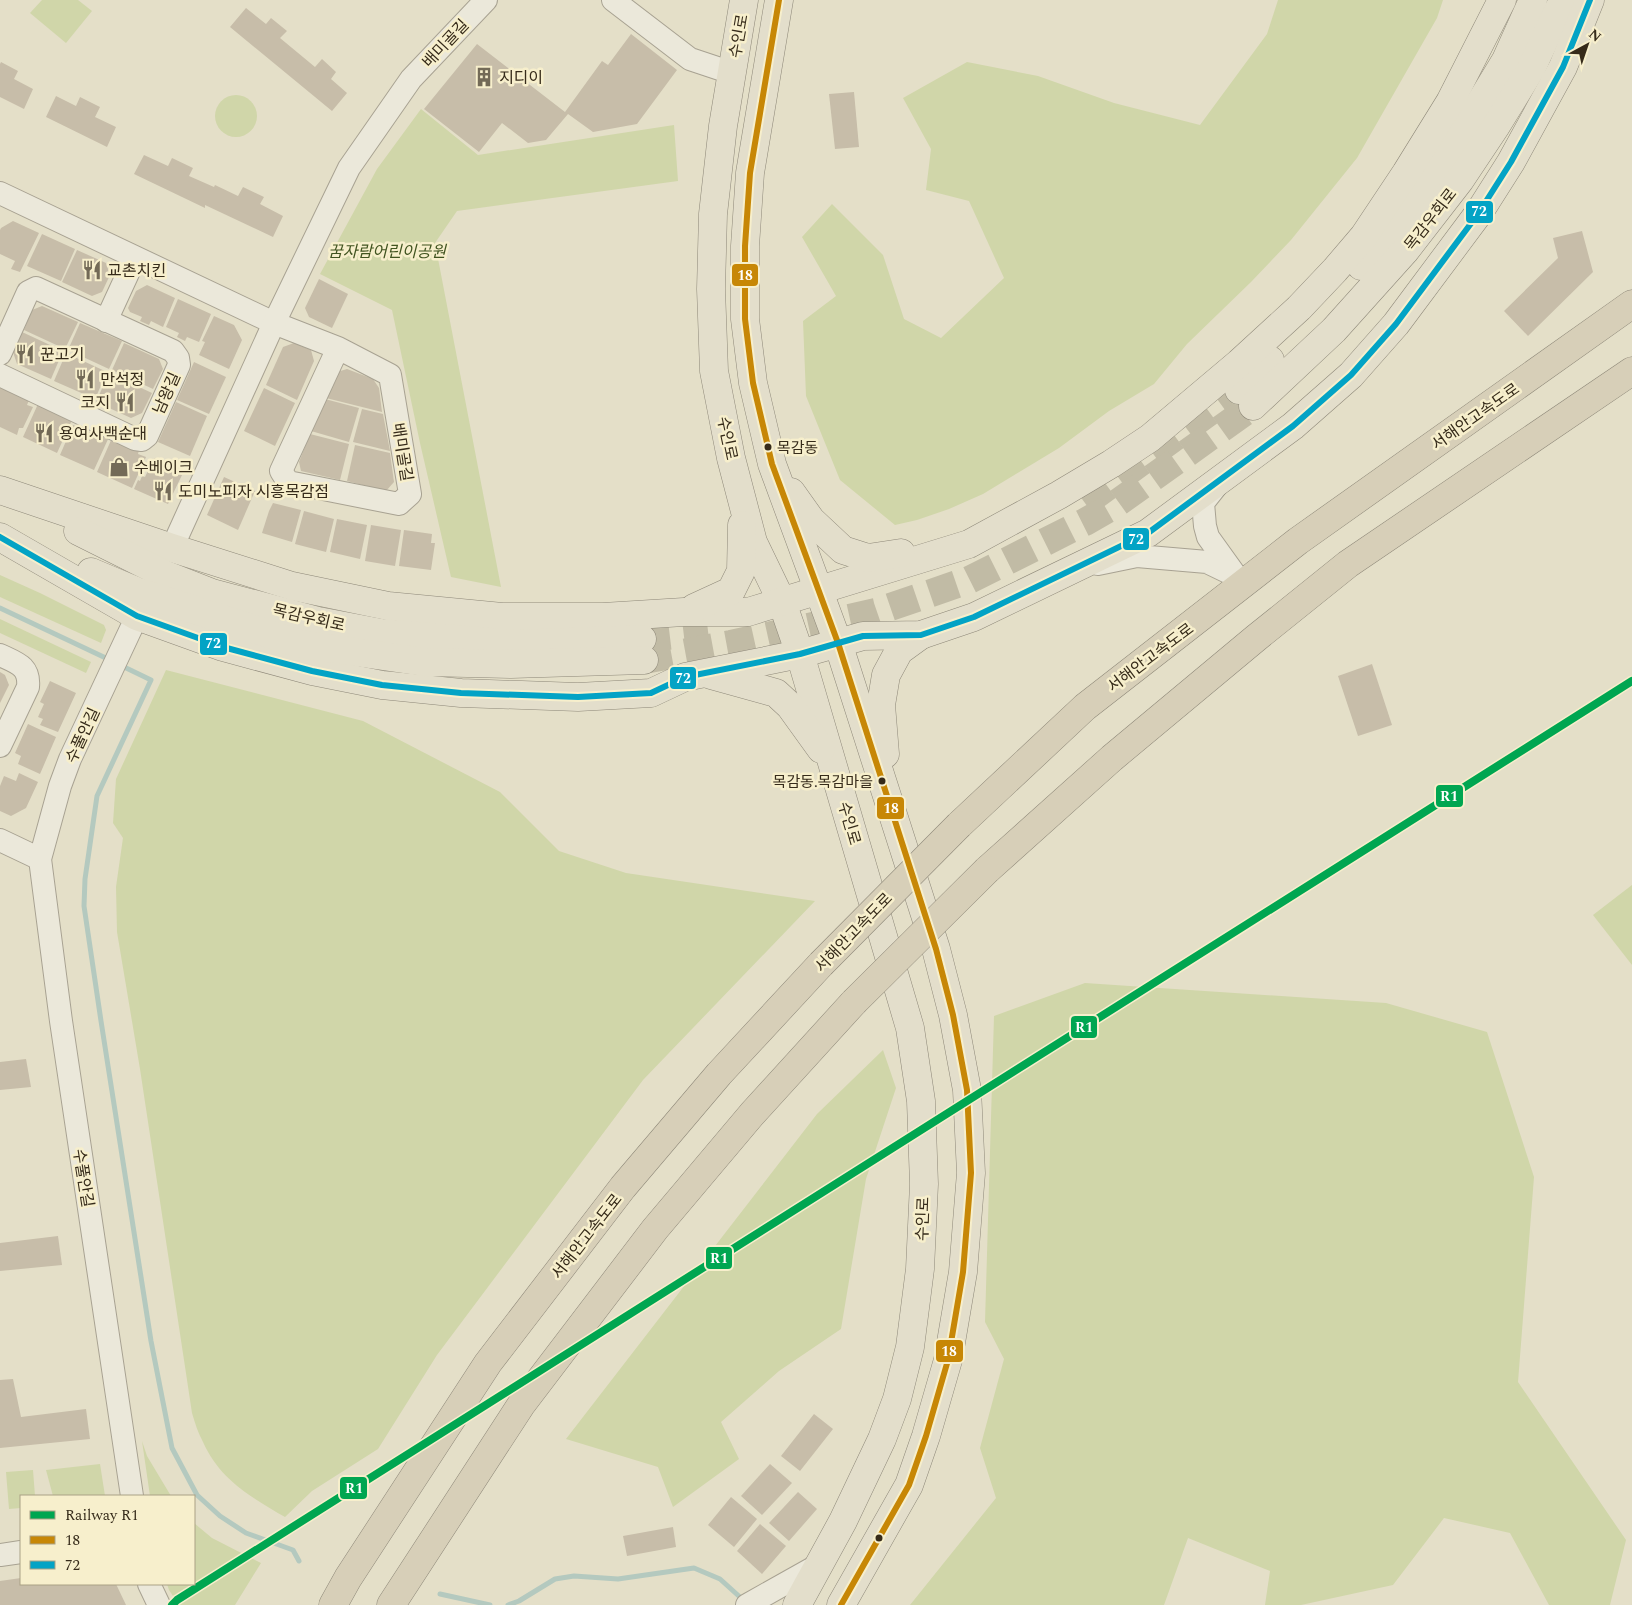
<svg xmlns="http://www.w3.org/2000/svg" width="1632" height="1605" viewBox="0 0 1632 1605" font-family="Spectral,'Noto Sans KR',serif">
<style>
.green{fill:#d0d6a9}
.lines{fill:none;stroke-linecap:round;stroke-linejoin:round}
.stream{stroke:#b4c9bf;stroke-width:5}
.building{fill:#c7bda9}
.major-tunnel{stroke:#c1bba5;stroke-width:28;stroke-dasharray:28 14;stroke-linecap:butt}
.minor-casing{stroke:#a8a292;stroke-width:24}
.major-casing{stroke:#8e8879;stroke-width:29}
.highway-casing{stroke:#8e8879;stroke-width:29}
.minor{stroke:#ebe8da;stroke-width:22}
.major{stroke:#e3decb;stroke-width:28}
.highway{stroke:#d7cfb8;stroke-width:28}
.highway-bridge-casing{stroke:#8e8879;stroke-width:29;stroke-linecap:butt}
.highway-bridge{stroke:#d7cfb8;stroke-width:28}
.bus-1-casing{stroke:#f7efcc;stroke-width:10}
.bus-2-casing{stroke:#f7efcc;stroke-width:10}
.bus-1{stroke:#c78706;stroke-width:6}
.bus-2{stroke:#03a3c5;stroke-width:6}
.rail-1-casing{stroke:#f7efcc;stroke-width:11}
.rail-1{stroke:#00a651;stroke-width:8}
.bus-dot{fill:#362b1a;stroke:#f7efcc;stroke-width:2}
.labels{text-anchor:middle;stroke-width:5;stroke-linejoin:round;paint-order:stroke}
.bus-label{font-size:15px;fill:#362b1a;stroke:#f7efcc;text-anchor:start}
.street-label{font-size:16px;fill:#362b1a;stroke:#f7efcc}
.poi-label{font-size:16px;fill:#362b1a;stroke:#f7efcc;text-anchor:start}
.park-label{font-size:16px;font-style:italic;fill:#415420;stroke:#f7efcc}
.line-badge{stroke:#f7efcc;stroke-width:2}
.badge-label{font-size:14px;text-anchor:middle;font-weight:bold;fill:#fff}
</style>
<rect width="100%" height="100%" fill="#e4dfc8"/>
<g class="green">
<polygon points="42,0 78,0 92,11 66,43 30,13"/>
<polygon points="1278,0 1443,0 1437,18 1357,158 1291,240 1251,282 1187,344 1154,384 1109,411 1059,448 983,494 949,509 917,520 895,525 840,480 806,396 803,321 836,296 802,237 832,204 883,255 904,319 941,338 1004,278 969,201 926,190 931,149 903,98 967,62 1038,76 1114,103 1200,125 1267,34"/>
<circle cx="236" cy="116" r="21"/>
<polygon points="421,109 478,155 674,125 678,181 457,211 435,243 501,587 451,577 420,443 392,310 320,274 377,169"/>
<polygon points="0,575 40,593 104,625 106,630 101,643 0,597"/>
<polygon points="0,619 91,662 86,673 0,633"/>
<path d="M166,670L363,721L500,792L559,851L626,873L815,901L643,1080L437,1355L378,1449L312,1491L285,1517C251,1497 220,1480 203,1442C198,1433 195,1423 192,1413L140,1069L117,932L116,887L123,838L113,823L116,779Z"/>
<polygon points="1632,885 1632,965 1593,915"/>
<polygon points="1085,983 1386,1003 1487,1032 1534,1177 1518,1382 1626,1540 1610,1605 1549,1605 1510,1533 1444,1518 1393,1585 1301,1605 1265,1605 1270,1571 1188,1538 1164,1605 910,1605 996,1498 980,1448 1004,1359 985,1322 994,1016"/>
<polygon points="883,1050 896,1088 866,1179 841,1329 779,1371 721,1422 739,1459 673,1507 658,1467 566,1439 817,1114"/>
<polygon points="142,1441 147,1456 171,1496 150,1496"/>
<polygon points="100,1464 105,1496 53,1496 46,1470"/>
<polygon points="33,1470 35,1496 21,1496 21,1508 9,1509 6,1472"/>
<polygon points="194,1523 212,1538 261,1563 235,1605 179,1605 169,1590 167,1584 194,1584"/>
</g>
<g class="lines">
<g class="stream">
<polyline points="0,608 110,660"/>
<polyline points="120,665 151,680 97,796 85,879 84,906 101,1021 151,1341 172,1448 197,1495 220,1516 246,1533 293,1550 299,1561"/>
<polyline points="440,1594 490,1605"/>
<polyline points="508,1605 519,1601 555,1579 574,1576 618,1579 694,1568 720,1579 741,1598"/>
</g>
</g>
<g class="building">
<polygon points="246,8 266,24 271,18 287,31 280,38 315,67 322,59 336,72 331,79 347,93 332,111 230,27"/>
<polygon points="631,34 677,70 637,124 593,132 568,114 546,140 528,143 502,123 479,152 424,109 477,44 565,112 602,61 608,65"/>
<polygon points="1,62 18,71 14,79 33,89 24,109 0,97 0,64"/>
<polygon points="854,92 859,147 835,149 829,94"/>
<polygon points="56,96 76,106 80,97 100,107 95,117 116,127 107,147 46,117"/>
<polygon points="144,155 168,166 172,158 193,168 189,176 214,187 215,185 238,196 243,187 264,197 260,204 283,216 273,237 205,205 205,208 134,174"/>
<polygon points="13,221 39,233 20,272 11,269 15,261 0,254 0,230 1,228"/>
<polygon points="1582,231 1593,272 1528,336 1504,311 1558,258 1553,238"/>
<polygon points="42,234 75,249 61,281 27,266"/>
<polygon points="77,250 106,263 110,275 102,292 92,296 62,282"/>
<polygon points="319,279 348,294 332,328 309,317 305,308"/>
<polygon points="147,285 175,298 163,327 151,321 149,325 140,321 142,317 130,312 128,308 136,291"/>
<polygon points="178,299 211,314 199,342 187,337 185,341 177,337 179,333 166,327"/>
<polygon points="42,306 78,322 65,349 24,330 32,310"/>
<polygon points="214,316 234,325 242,340 229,369 199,355 205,342 202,341"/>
<polygon points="80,323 122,341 109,369 68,350"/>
<polygon points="22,332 63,351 51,379 17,364 13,352"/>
<polygon points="124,343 159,359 163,369 153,389 112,370"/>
<polygon points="294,343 311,350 314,361 297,400 266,385 283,347"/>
<polygon points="66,353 107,372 95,399 54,381"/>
<polygon points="194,362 226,377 209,414 177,400"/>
<polygon points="347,369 373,379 379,388 382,412 326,398 337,372"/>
<polygon points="109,373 152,393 142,413 131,418 96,402"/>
<polygon points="0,387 29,400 27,405 33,407 23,428 19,428 17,435 0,427"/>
<polygon points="264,388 295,403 275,446 244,431"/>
<polygon points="325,399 359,408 349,442 311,431"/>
<polygon points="176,402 207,416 190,456 158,442"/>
<polygon points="38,404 72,420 57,453 23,437"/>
<polygon points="362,409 383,414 390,451 353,442"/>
<polygon points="73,425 95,435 97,431 109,437 94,470 60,455"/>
<polygon points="310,434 349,444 340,480 301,471 299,462"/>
<polygon points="112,438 139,450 138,454 146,457 132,488 97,472"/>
<polygon points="355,445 390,453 394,482 386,491 347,481"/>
<polygon points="154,458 171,465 169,469 182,475 168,504 134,489 138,480 140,481 142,476 145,477"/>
<polygon points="224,477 255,491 238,530 207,515"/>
<polygon points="273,503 301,510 292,542 262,533 269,511"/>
<polygon points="304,511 334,519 326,552 295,544"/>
<polygon points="337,519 367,525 360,559 330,552"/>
<polygon points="371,525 401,530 395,566 365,561"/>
<polygon points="404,530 432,534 431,543 435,543 431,570 399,566"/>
<polygon points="1372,664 1392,725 1358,736 1338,676"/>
<polygon points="0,672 5,675 9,685 0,703"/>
<polygon points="50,681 76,693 58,732 40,725 43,719 38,717 44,704 40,702"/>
<polygon points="28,724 56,737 40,774 18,764 21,756 15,753"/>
<polygon points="19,773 38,782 26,808 11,816 0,811 0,786 4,776 16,781"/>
<polygon points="26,1059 31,1087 0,1090 0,1062"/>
<polygon points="58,1236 62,1265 0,1271 0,1243"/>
<polygon points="13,1379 21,1417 86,1409 90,1439 0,1448 0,1380"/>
<polygon points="814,1414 833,1429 800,1471 781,1456"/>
<polygon points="770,1464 792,1483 762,1515 741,1496"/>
<polygon points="798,1492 817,1509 789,1541 769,1523"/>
<polygon points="731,1497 757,1519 734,1547 708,1525"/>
<polygon points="760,1524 786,1546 762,1574 737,1551"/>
<polygon points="673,1527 676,1547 627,1556 623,1536"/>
<polygon points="21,1578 21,1584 116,1584 126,1605 0,1605 0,1581"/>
</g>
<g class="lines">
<g class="major-tunnel">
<polyline points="1085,503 1239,390"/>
<polyline points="642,639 708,631"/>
<polyline points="644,660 731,644 876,612 969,580 1085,522 1113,506 1253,406"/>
</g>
<defs>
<g id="minor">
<polyline points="613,0 690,59 732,73"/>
<polyline points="0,193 274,323 338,348 390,375 410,494 399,504 288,482 281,471 338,348"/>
<polyline points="106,321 135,258"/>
<polyline points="0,354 28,292 36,288 173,351 178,358 179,365 147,436 142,440 135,439 0,375"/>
<polyline points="1218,484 1203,503 1205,526 1208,537 1236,576"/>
<polyline points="172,548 274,323 349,168 411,79 486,0"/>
<polyline points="1098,564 1137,556 1207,562 1236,576"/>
<path d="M0,655C17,663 30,666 28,687L0,746"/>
<polyline points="0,840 40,859"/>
<polyline points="132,1496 61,1021 40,859 60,786 70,759 137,616"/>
<polyline points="0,1555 21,1552"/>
<polyline points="149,1584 159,1605"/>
<polyline points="747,1605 820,1564"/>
</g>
<g id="major">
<polyline points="744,0 723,126 713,214 711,289 714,371 731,458 753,542 782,602 800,654 910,1028 921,1101 924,1184 920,1269 910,1347 897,1399 882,1439 843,1521 797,1605"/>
<polyline points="779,0 750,173 745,246 745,319 753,383 772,464 838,643 936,949 953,1015 967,1090 971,1173 963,1272 948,1360 926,1436 909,1485 841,1605"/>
<polyline points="1361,266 1384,240 1441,167 1506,60 1533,0"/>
<polyline points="1239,390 1270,360"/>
<polyline points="1253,406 1334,330 1405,251 1460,180 1496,126 1531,69 1563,0"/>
<polyline points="0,490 172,548 292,586 388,606 502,617 603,617 684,612 748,612 969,544 1059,495 1111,464 1150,438 1239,363 1299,308 1335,270 1364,236 1406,173 1450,102 1502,0"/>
<polyline points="791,492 811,520 843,550 868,558 901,553"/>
<polyline points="78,531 166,575 212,593 318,621 381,633 516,644 642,639"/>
<polyline points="0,537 137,616 223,647 312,671 382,685 461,693 578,697 651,693 685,677 800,654 863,636 921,635 974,617 1148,533 1293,426 1351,375 1396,324 1478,214 1511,162 1563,67 1590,0"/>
<polyline points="91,572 136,591 300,644 424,662 511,664 644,660"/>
<polyline points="694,608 731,591 741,571 742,525"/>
<polyline points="711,675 776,693 790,706 821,749"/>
<polyline points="885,754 881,705 886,675 899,651 921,635"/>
</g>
<g id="highway">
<polyline points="959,825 1085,707 1298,541 1632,304"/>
<polyline points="987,870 1112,758 1256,638 1348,564 1632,371"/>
<polyline points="333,1605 348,1578 488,1363 623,1187 719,1074 821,964"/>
<polyline points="391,1605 521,1405 655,1229 752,1114 854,1002"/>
</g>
</defs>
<use href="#minor" class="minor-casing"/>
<use href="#major" class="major-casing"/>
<use href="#highway" class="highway-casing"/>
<use href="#minor" class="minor"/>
<use href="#major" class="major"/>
<use href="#highway" class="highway"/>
<defs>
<g id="highway-bridge">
<polyline points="821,964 959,825"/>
<polyline points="854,1002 987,870"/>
</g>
</defs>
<use href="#highway-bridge" class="highway-bridge-casing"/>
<use href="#highway-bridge" class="highway-bridge"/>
<defs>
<polyline id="bus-1" points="779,0 750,173 745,246 745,319 753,383 772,464 838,643 936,949 953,1015 967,1090 971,1173 963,1272 948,1360 926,1436 909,1485 841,1605"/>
<polyline id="bus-2" points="0,537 137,616 223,647 312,671 382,685 461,693 578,697 651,693 685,677 800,654 863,636 921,635 974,617 1148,533 1293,426 1351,375 1396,324 1478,214 1511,162 1563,67 1590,0"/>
</defs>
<use href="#bus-1" class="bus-1-casing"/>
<use href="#bus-2" class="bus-2-casing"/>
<use href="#bus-1" class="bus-1"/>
<use href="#bus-2" class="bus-2"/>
<defs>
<polyline id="rail-1" points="172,1605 177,1600 1632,681"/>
</defs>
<use href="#rail-1" class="rail-1-casing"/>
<use href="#rail-1" class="rail-1"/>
</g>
<defs>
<symbol id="building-bare" viewBox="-9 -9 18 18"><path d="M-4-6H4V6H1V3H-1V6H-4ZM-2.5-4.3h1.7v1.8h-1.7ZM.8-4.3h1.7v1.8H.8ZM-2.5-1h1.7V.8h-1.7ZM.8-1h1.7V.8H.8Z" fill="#736a57" stroke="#f7efcc" stroke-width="2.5" paint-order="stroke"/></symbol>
<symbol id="restaurant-bare" viewBox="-9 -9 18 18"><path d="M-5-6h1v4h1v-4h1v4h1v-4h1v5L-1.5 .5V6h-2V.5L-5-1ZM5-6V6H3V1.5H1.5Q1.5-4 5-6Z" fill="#736a57" stroke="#f7efcc" stroke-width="2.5" paint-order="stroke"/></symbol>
<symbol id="shop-bare" viewBox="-9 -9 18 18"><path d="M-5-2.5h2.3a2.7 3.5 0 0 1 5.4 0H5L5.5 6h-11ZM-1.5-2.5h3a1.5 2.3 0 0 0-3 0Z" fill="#736a57" stroke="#f7efcc" stroke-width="2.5" paint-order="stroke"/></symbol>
</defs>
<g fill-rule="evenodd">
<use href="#building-bare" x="470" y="63" width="28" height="28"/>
<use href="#restaurant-bare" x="78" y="256" width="28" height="28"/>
<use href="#restaurant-bare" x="11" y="340" width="28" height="28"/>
<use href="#restaurant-bare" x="71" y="365" width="28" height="28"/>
<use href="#restaurant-bare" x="111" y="388" width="28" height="28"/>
<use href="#restaurant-bare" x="30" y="419" width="28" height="28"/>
<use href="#shop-bare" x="105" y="453" width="28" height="28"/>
<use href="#restaurant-bare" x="149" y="477" width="28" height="28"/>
</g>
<g class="bus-dot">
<circle cx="768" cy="447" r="4.5"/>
<circle cx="882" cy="781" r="4.5"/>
<circle cx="879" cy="1538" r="4.5"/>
</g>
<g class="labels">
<g class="bus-label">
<text x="777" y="453">목감동</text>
<text x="873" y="787" text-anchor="end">목감동.목감마을</text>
</g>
<g class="street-label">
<text transform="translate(738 36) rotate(-80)" y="6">수인로</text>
<text transform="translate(445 43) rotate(-47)" y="6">배미골길</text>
<text transform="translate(1430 219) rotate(-52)" y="6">목감우회로</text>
<text transform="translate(166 393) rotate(-66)" y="6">남왕길</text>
<text transform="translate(1475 416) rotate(-35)" y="6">서해안고속도로</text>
<text transform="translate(728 438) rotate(78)" y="6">수인로</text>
<text transform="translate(403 452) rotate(81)" y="6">배미골길</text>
<text transform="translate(309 617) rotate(13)" y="6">목감우회로</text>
<text transform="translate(1150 657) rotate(-37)" y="6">서해안고속도로</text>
<text transform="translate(82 735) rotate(-65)" y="6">수풀안길</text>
<text transform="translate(850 823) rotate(74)" y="6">수인로</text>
<text transform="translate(853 932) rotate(-46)" y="6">서해안고속도로</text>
<text transform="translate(84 1178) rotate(81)" y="6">수풀안길</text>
<text transform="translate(922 1219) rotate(-88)" y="6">수인로</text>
<text transform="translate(586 1236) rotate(-52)" y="6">서해안고속도로</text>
</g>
<g class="poi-label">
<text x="499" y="83">지디이</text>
<text x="107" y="276">교촌치킨</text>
<text x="40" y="360">꾼고기</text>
<text x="100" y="385">만석정</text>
<text x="110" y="408" text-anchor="end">코지</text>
<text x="59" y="439">용여사백순대</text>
<text x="134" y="473">수베이크</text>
<text x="178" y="497">도미노피자 시흥목감점</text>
</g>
<g class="park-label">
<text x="387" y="257">꿈자람어린이공원</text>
</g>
</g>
<g class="line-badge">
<rect x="1465" y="200" width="29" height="24" rx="5" fill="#03a3c5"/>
<rect x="731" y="263" width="28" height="24" rx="5" fill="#c78706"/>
<rect x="1122" y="527" width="28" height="24" rx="5" fill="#03a3c5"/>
<rect x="199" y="632" width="29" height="24" rx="5" fill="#03a3c5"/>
<rect x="669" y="666" width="28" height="24" rx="5" fill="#03a3c5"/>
<rect x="1435" y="784" width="29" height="24" rx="5" fill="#00a651"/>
<rect x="876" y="796" width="29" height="24" rx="5" fill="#c78706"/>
<rect x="1070" y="1015" width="28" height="24" rx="5" fill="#00a651"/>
<rect x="705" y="1246" width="28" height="24" rx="5" fill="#00a651"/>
<rect x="935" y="1339" width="29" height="24" rx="5" fill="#c78706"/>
<rect x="339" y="1476" width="29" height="24" rx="5" fill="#00a651"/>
</g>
<g class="badge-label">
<text x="1479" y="216">72</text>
<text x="745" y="280">18</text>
<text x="1136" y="544">72</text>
<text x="213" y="648">72</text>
<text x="683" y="683">72</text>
<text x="1449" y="801">R1</text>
<text x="891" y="813">18</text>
<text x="1084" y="1032">R1</text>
<text x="719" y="1263">R1</text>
<text x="949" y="1356">18</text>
<text x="354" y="1493">R1</text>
</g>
<rect x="20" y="1495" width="175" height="90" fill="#f7efcc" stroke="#aaa185"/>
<rect x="30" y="1511" width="25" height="8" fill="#00a651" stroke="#aaa185"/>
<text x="65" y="1520" font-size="15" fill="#362b1a">Railway R1</text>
<rect x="30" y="1536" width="25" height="8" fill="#c78706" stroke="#aaa185"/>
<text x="65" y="1545" font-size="15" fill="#362b1a">18</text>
<rect x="30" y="1561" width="25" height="8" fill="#03a3c5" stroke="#aaa185"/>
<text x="65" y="1570" font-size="15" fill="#362b1a">72</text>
<g transform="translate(1587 45) rotate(40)" stroke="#f7efcc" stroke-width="4" paint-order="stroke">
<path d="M0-4L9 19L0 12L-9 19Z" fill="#362b1a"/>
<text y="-8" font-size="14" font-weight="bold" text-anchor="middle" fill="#362b1a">N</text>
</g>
</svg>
